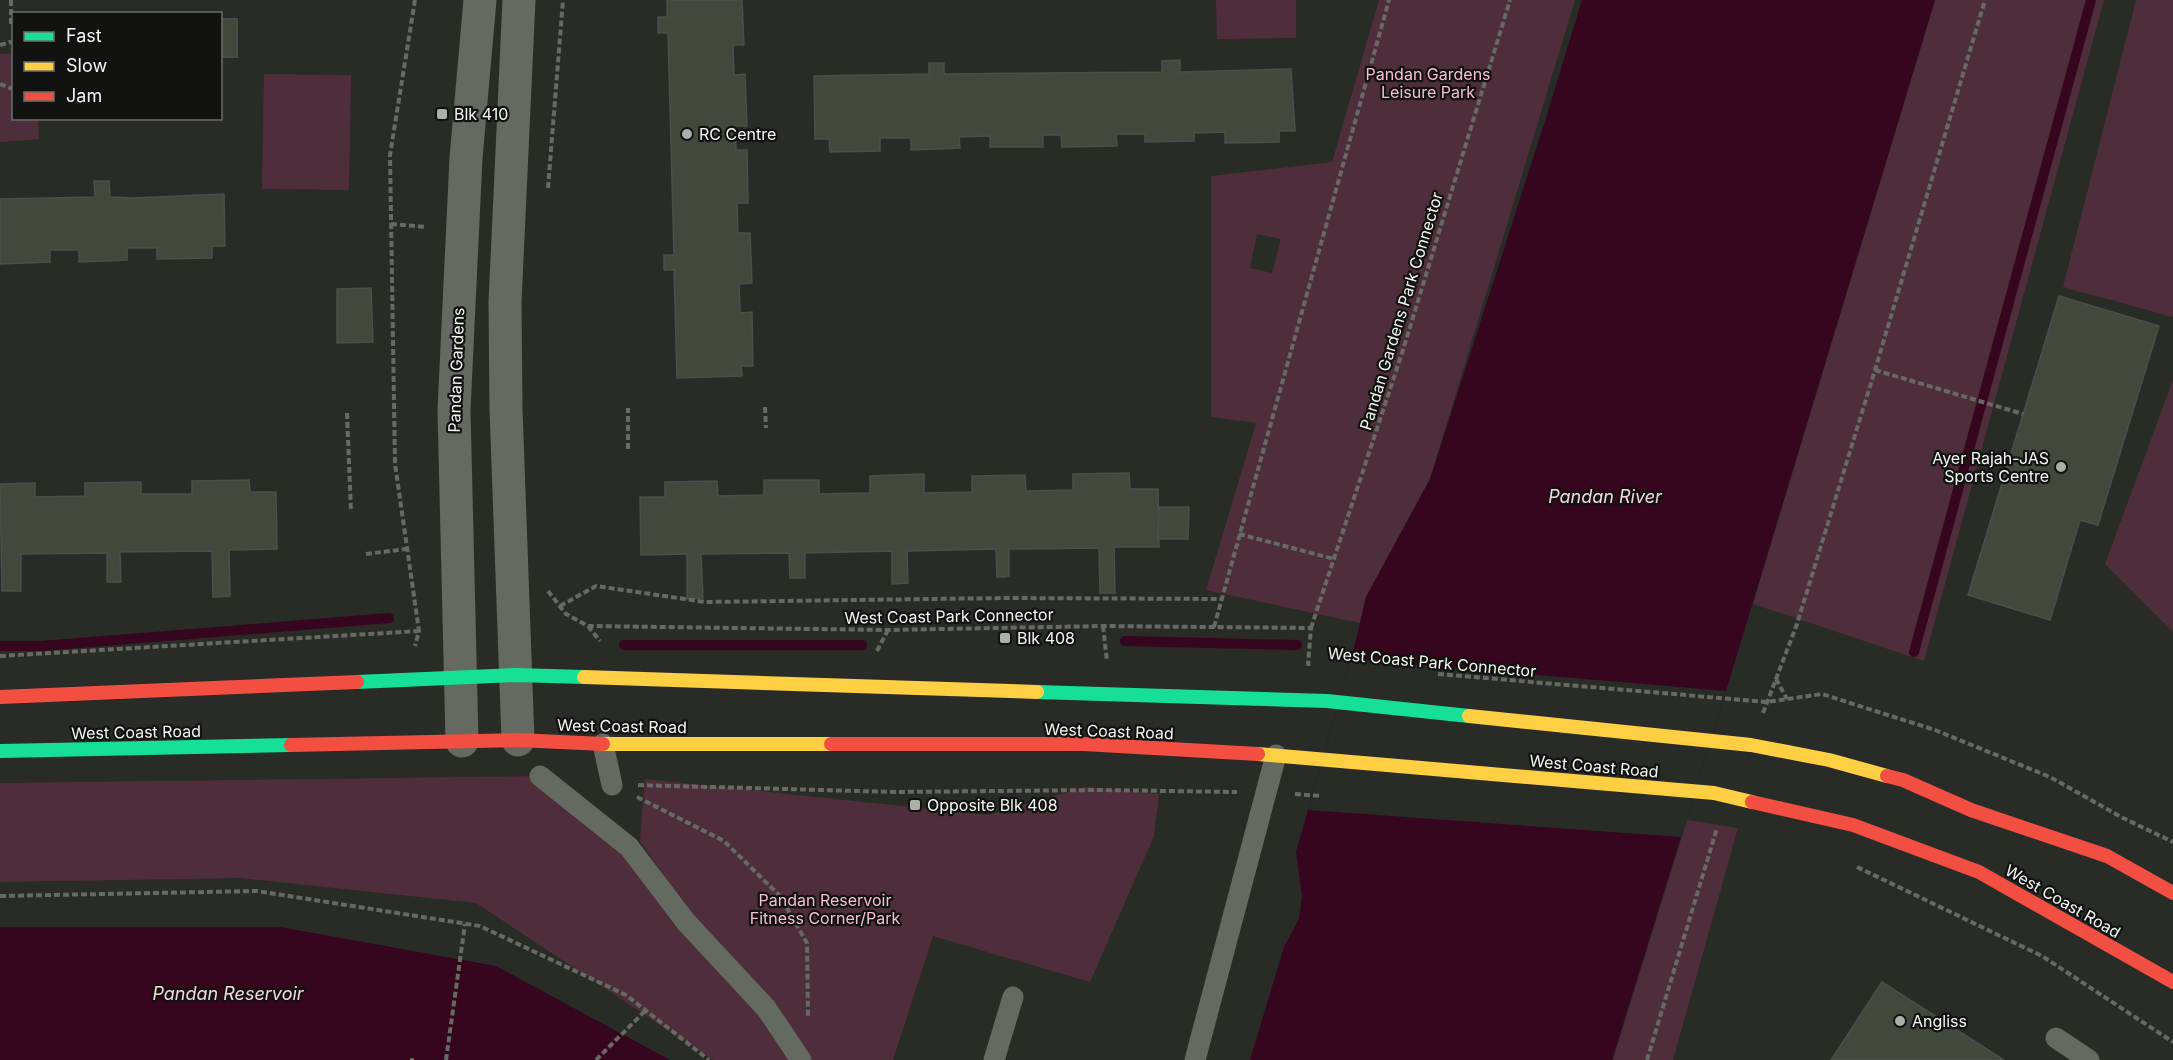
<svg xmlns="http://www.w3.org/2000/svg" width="2173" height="1060" viewBox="0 0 2173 1060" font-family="Inter,sans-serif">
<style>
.green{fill:#4e2e3a;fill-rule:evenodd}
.water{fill:#36051e}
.pier{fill:#292b27}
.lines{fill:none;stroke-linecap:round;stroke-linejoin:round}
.stream{stroke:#36051e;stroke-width:10}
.building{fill:#43483d;stroke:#4c4e4b;stroke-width:1.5}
.path{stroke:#666964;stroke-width:4;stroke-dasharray:6 3;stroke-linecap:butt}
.lane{stroke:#646961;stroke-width:21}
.street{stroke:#646961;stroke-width:33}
.fast{stroke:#16e098;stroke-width:14}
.slow{stroke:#ffcf43;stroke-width:14}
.jam{stroke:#f24e42;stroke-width:14}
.poi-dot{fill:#adafab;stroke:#121311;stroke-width:2}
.labels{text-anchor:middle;stroke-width:4.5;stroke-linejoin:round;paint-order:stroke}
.park-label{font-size:16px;fill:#f8bed3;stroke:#121311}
.poi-label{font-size:16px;fill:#f4f6f2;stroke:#121311;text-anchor:start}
.street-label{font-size:16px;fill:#f4f6f2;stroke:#121311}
.water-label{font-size:18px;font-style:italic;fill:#fad3e1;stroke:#121311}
</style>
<rect width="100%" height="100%" fill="#292b27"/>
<g class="green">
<polygon points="1216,0 1296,0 1296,38 1217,39"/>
<path d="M1379,0H1575L1430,479L1366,597L1360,623L1206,590L1256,423L1211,417V176L1332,162ZM1257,234L1281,239L1272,273L1250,268Z"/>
<polygon points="1935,0 2104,0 1924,661 1753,604"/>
<polygon points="2136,0 2173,0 2173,317 2063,287"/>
<polygon points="13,53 14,118 38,119 39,139 0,142 0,54"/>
<polygon points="264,74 351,75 349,190 262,189"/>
<polygon points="2173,380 2173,632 2105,564"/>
<polygon points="540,776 665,877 640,841 645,779 987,815 1086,787 1159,794 1154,836 1090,982 933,936 893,1060 713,1060 476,903 240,878 0,882 0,783"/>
<polygon points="1687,820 1738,828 1673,1060 1613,1060"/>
</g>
<g class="water">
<polygon points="1582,0 1935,0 1726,691 1612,1060 1250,1060 1284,947 1299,919 1302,897 1296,852 1353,652 1366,597 1430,479 1546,118"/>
<polygon points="0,927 280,927 496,966 670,1060 0,1060"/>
</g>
<polygon class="pier" points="1351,659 1726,691 1681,837 1308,810"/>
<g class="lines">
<g class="stream">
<polyline points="1125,641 1297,645"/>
<polyline points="624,645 862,645"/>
<polyline points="0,646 42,646 389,618"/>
<polyline points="1914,652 2091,0"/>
</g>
</g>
<g class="building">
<polygon points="667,0 742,0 744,45 733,45 734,75 745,74 747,126 735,126 736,150 747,150 748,203 737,203 738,233 750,233 752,283 739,284 740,313 752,312 753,366 741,366 742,376 677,378 674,270 664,270 664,255 674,255 668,33 658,33 658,17 667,17"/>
<rect x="220" y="19" width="17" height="38"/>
<rect x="220" y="19" width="17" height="38"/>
<polygon points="1180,60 1180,72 1291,69 1295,131 1279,131 1279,142 1225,143 1225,132 1194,133 1194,141 1145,142 1145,134 1116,134 1117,146 1062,147 1061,135 1043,135 1043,147 990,147 990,136 959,137 960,148 911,150 911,138 880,138 880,151 830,152 829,139 815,139 814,76 929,74 929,63 944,63 944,74 1162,72 1162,61"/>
<polygon points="94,181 109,181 110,197 133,198 224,194 225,246 212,246 212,258 157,259 157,248 127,248 127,260 79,262 79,250 50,250 50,262 0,264 0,199 95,197"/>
<polygon points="371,288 373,342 337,343 337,289"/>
<polygon points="2059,296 2159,326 2098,525 2080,520 2050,620 1968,595"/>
<polygon points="1129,473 1130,489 1158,489 1159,547 1114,547 1115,593 1100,593 1099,548 1009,549 1009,576 1005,577 997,577 996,549 907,551 908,583 892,584 892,551 805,553 805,578 790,578 789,553 701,554 703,598 687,599 687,554 641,555 640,497 665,497 665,482 717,481 718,496 764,495 764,480 819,480 819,494 870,493 870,476 924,474 924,493 972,492 972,476 1025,475 1026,491 1073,490 1073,474"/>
<polygon points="249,480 250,492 276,492 277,549 229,550 230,596 213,597 212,551 120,552 121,582 107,582 107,553 21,554 21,591 2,591 0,484 35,483 35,497 85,496 85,483 141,482 141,494 192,494 192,481"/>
<polygon points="1159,507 1189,507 1188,539 1158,539"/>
<polygon points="1882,982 2004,1060 1831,1060"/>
</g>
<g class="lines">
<g class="path">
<polyline points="11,0 11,26"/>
<polyline points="415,0 390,155 395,464 419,631 415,646"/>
<polyline points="0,45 14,41"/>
<polyline points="0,84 10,88 14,87"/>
<polyline points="548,188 563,0"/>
<polyline points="391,224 427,227"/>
<polyline points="1875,370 2023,414"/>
<polyline points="765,407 766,428"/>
<polyline points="347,413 351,512"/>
<polyline points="628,449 628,408"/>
<polyline points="1239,534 1334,559"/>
<polyline points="366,554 406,549"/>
<polyline points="548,591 566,614 588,626 888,630 1103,626 1311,628 1308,664 1311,664"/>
<polyline points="560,606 596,586 705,602 1005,598 1222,599"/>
<polyline points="588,626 600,641"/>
<polyline points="1103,626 1107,661"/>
<polyline points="1214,627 1389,0"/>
<polyline points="1311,628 1403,350 1510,0"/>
<polyline points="877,651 888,630"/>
<polyline points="0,656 419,631"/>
<polyline points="1438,674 1767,702 1822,694 1935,730 2050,777 2123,818 2173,842"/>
<polyline points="1776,679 1787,699"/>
<polyline points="1763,713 1797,624 1875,370 1985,0"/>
<polyline points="638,785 895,792 1099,790 1237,792"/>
<polyline points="1295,794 1321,796"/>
<polyline points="637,797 724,841 780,896 807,943 808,1017"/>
<polyline points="1857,867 2042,956 2173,1042"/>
<polyline points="0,896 257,891 480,926 626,995 709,1060"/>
<polyline points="410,1060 414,1060"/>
<polyline points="446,1060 465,924"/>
<polyline points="596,1060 645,1011"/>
<polyline points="1647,1060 1717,828"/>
</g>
<g class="lane">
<polyline points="603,744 612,785"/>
<polyline points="540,776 629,847 686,922 766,1008 801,1060"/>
<polyline points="2056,1038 2089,1060"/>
<polyline points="994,1060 1013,997"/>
<polyline points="1195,1060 1276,755"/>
</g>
<g class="street">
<polyline points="518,740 506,409 505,302 519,0"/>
<polyline points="462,741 454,410 466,158 480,0"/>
</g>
<g class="fast">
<polyline points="357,682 516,675 584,677"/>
<polyline points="1037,692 1327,701 1469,716"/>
<polyline points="0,751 291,745"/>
</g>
<g class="slow">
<polyline points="584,677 1037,692"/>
<polyline points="1469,716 1751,745 1829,760 1887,776"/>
<polyline points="603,744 831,744"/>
<polyline points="1258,754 1714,793 1752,802"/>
</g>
<g class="jam">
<polyline points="0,697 357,682"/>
<polyline points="831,744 1084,744 1258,754"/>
<polyline points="291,745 518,740 603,744"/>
<polyline points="1887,776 1903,780 1971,810 2107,856 2173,893"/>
<polyline points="1752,802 1853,825 1979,872 2173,982"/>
</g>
</g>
<g class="poi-dot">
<rect x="436" y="108" width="12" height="12" rx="3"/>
<circle cx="687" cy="134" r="6"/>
<circle cx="2061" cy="467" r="6"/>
<rect x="999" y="632" width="12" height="12" rx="3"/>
<rect x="909" y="799" width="12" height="12" rx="3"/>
<circle cx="1900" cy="1021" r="6"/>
</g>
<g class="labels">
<g class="park-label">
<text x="1428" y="80">Pandan Gardens<tspan x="1428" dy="18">Leisure Park</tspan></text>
<text x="825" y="906">Pandan Reservoir<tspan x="825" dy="18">Fitness Corner/Park</tspan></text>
</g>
<g class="poi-label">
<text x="454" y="120">Blk 410</text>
<text x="699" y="140">RC Centre</text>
<text x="2049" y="464" text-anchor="end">Ayer Rajah-JAS<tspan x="2049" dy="18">Sports Centre</tspan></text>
<text x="1017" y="644">Blk 408</text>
<text x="927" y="811">Opposite Blk 408</text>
<text x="1912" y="1027">Angliss</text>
</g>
<g class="street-label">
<text transform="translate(1401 311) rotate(-73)" y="6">Pandan Gardens Park Connector</text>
<text transform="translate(456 370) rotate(-88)" y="6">Pandan Gardens</text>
<text transform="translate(949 616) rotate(-1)" y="6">West Coast Park Connector</text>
<text transform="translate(1432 662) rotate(5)" y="6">West Coast Park Connector</text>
<text transform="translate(622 726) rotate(1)" y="6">West Coast Road</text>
<text transform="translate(1109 731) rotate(2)" y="6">West Coast Road</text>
<text transform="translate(136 732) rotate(-1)" y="6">West Coast Road</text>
<text transform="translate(1594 766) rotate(5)" y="6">West Coast Road</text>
<text transform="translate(2063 901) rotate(30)" y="6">West Coast Road</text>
</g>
<g class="water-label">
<text x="1605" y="503">Pandan River</text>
<text x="228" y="1000">Pandan Reservoir</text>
</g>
</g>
<rect x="12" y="12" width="210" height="108" fill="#121311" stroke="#6c6e6b" stroke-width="1.5"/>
<rect x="24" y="32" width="30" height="9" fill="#16e098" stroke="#6c6e6b" stroke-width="1.5"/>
<text x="66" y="42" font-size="18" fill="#f4f6f2">Fast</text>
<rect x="24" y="62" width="30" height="9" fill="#ffcf43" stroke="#6c6e6b" stroke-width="1.5"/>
<text x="66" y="72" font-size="18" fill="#f4f6f2">Slow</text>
<rect x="24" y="92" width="30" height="9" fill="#f24e42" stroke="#6c6e6b" stroke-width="1.5"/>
<text x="66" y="102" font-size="18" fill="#f4f6f2">Jam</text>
</svg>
